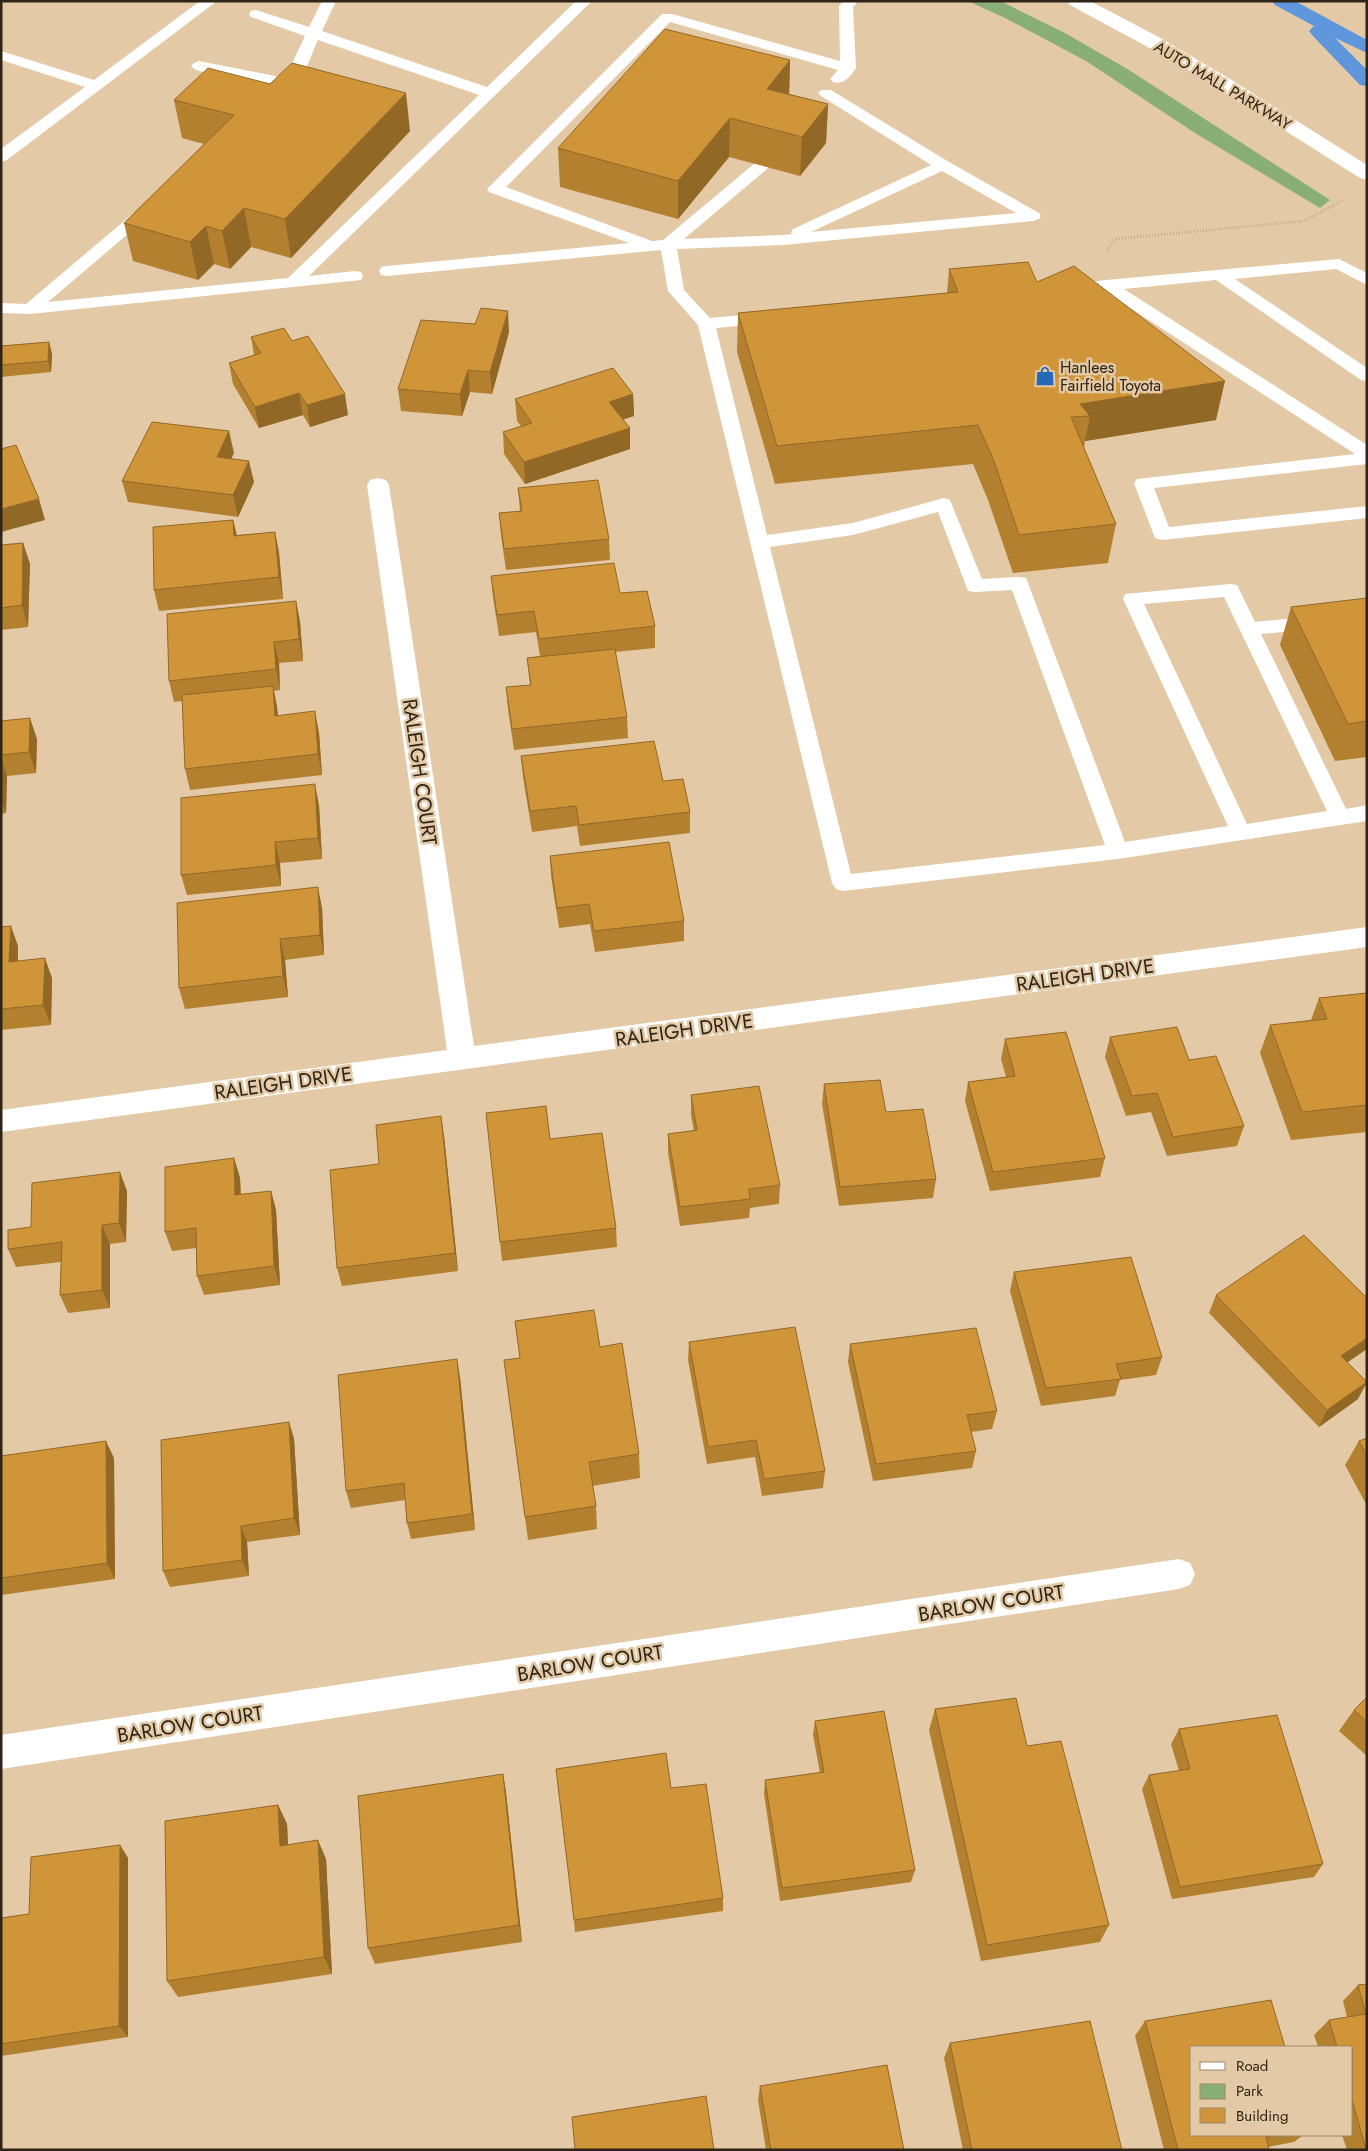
<svg xmlns="http://www.w3.org/2000/svg" width="1368" height="2151" viewBox="0 0 1368 2151" font-family="Jost,sans-serif">
<style>
.green{fill:#8aae77}
.lines{fill:none;stroke-linecap:round;stroke-linejoin:round}
.path{stroke:#9d896e;stroke-width:2.5;stroke-dasharray:0.5 2.5;stroke-linecap:butt}
.lane{fill:#fff;fill-rule:evenodd}
.street{fill:#fff;fill-rule:evenodd}
.secondary{fill:#fff;fill-rule:evenodd}
.highway{fill:#5f96dc;fill-rule:evenodd}
.wall{fill:#b38030}
.shaded-wall{fill:#926827}
.building{fill:#d09538;stroke:#926827}
.labels{text-anchor:middle;stroke-width:5;stroke-linejoin:round;paint-order:stroke}
.far-street-label{font-size:16px;fill:#2e2417;stroke:#e3c9a5}
.far-poi-label{font-size:16px;fill:#2e2417;stroke:#e3c9a5;text-anchor:start}
.street-label{font-size:20px;fill:#2e2417;stroke:#e3c9a5}
</style>
<rect width="100%" height="100%" fill="#e3c9a5"/>
<polygon class="green" points="968,1 1000,1 1065,33 1129,70 1330,200 1320,208 1195,133 1086,61 1005,18"/>
<g class="lines">
<polyline class="path" points="1107,250 1115,239 1304,221 1342,201"/>
<g class="lane">
<polygon points="200,1 217,1 7,160 1,162 1,149 85,87 1,60 1,51 94,80"/>
<path d="M322,1H336L322,31L487,87L576,1H592L309,276L355,271L361,272L363,276L361,280L30,314L1,313V303L26,304L143,205H155L157,208L155,211L48,302L288,278L479,95L318,40C311,55 298,98 278,93L275,90L279,85L199,71L194,69L191,66L194,63L199,61L285,78L305,36L251,17L249,14L251,11L256,10L309,27Z"/>
<path d="M843,1H858L853,7L856,68C850,77 844,85 833,82L830,79L838,70L670,22L506,187L652,241L663,240L755,163H767L769,166L767,169L684,239L783,235L792,234L791,232L793,229L931,165L821,96L818,93L821,90H831L949,162L1039,213L1041,216L1039,219L1033,221L783,245L677,249L684,290L710,318L768,313L774,314L776,318L774,322L768,323L716,328L767,535L853,523L944,498L950,500L982,579L1019,577L1026,578L1028,583L1125,842L1228,826L1123,599L1125,594L1230,584L1237,585L1255,622L1367,610V624L1261,634L1346,809L1367,805V821L1118,859L843,891L836,889L832,883L698,325L668,291L661,250L387,276L381,275L379,271L381,267L387,266L629,243L489,192L487,189L662,14H672L840,61L839,6ZM942,171L1016,213L811,232ZM938,512L968,591L975,592L1012,590L1105,845L851,874L770,547L853,535ZM1224,597L1327,811L1247,824L1144,604Z"/>
<polygon points="1339,259 1367,273 1367,285 1336,269 1235,279 1367,368 1367,381 1361,380 1216,280 1124,289 1367,445 1367,464 1154,488 1169,527 1367,506 1367,518 1162,540 1155,538 1134,483 1137,479 1355,454 1104,291 1069,294 1063,293 1061,289 1063,285 1069,284 1106,280"/>
</g>
<g class="street">
<polygon points="378,478 386,480 389,485 474,1046 1367,927 1367,947 1,1132 1,1110 447,1050 367,485 370,480"/>
<polygon points="1179,1559 1190,1563 1195,1574 1190,1585 1179,1589 1,1769 1,1735"/>
</g>
<polygon class="secondary" points="1067,1 1090,1 1157,36 1230,79 1367,165 1367,180 1360,178 1181,65 1070,5"/>
<polygon class="highway" points="1272,1 1295,1 1367,40 1367,53 1335,38 1367,70 1367,86 1360,85 1312,35 1309,31 1314,26 1275,5"/>
</g>
<g class="wall">
<polygon points="790,60 789,94 828,104 826,143 800,176 729,157 678,219 560,187 558,148"/>
<polygon points="174,100 410,131 291,258 251,247 230,269 214,264 198,280 133,261 124,223 204,144 182,138"/>
<polygon points="949,269 1037,282 1216,420 1085,441 1084,448 1116,524 1108,563 1013,573 988,500 973,464 775,484 737,352 738,313 947,293"/>
<polygon points="509,332 492,394 470,392 462,416 401,411 398,389"/>
<polygon points="251,337 292,341 348,415 310,427 303,415 259,428 233,384 229,363 254,355"/>
<polygon points="49,342 52,354 51,372 1,377 1,346"/>
<polygon points="633,394 634,416 623,419 630,449 525,484 504,454 503,432 521,426 517,421 515,399"/>
<polygon points="234,453 231,459 254,482 238,517 128,502 122,481"/>
<polygon points="518,488 609,539 610,560 506,570 501,535 499,513 520,511"/>
<polygon points="233,520 237,535 275,532 279,553 283,599 159,611 154,590"/>
<polygon points="23,543 30,564 28,627 1,630 1,545"/>
<polygon points="491,576 620,593 655,626 655,648 615,652 627,717 628,738 514,750 508,709 506,687 530,685 527,658 540,656 536,632 499,636 493,597"/>
<polygon points="1367,598 1367,757 1335,761 1280,645 1291,607"/>
<polygon points="296,601 300,622 303,661 279,663 280,690 274,691 277,707 278,715 319,733 322,775 190,790 185,769 182,701 174,702 169,681"/>
<polygon points="1,721 37,739 36,773 7,776 6,813 1,814"/>
<polygon points="521,756 663,781 690,812 690,833 580,846 577,826 532,832 523,777"/>
<polygon points="319,805 322,859 280,863 281,886 187,895 181,875"/>
<polygon points="550,856 684,921 684,941 595,952 590,924 559,928 551,876"/>
<polygon points="322,908 324,955 285,960 288,997 185,1009 179,988"/>
<polygon points="1,927 18,946 18,961 52,978 51,1025 1,1030"/>
<polygon points="1367,993 1367,1132 1291,1140 1260,1053 1270,1025 1311,1020 1319,998"/>
<polygon points="1110,1037 1189,1060 1244,1126 1237,1146 1167,1156 1151,1112 1126,1116 1105,1057"/>
<polygon points="1005,1039 1105,1158 1100,1177 990,1191 965,1101 968,1082 1006,1077 1001,1059"/>
<polygon points="824,1084 886,1112 936,1179 933,1198 839,1206 822,1104"/>
<polygon points="691,1095 780,1185 779,1204 750,1208 749,1218 680,1226 668,1153 668,1134 694,1131 691,1115"/>
<polygon points="444,1136 458,1271 342,1286 337,1268 379,1164"/>
<polygon points="550,1139 616,1228 617,1247 502,1261 500,1242"/>
<polygon points="234,1158 240,1178 241,1194 271,1191 276,1210 280,1285 204,1295 197,1276 196,1248 172,1251 165,1232"/>
<polygon points="127,1191 126,1242 110,1244 110,1308 68,1313 60,1295 61,1262 16,1267 8,1249 31,1227"/>
<polygon points="1014,1272 1162,1357 1156,1375 1120,1380 1115,1396 1041,1406 1010,1291"/>
<polygon points="1216,1295 1348,1362 1358,1399 1319,1427 1209,1313"/>
<polygon points="515,1321 600,1347 639,1454 640,1478 592,1486 596,1506 597,1529 528,1540 504,1360 520,1358"/>
<polygon points="689,1342 825,1471 823,1488 762,1496 755,1457 707,1464 688,1360"/>
<polygon points="850,1344 997,1411 992,1429 971,1432 976,1451 972,1468 873,1481 848,1362"/>
<polygon points="460,1377 475,1530 411,1539 407,1523 405,1500 351,1508 346,1491"/>
<polygon points="289,1422 294,1439 300,1535 247,1542 249,1576 170,1587 163,1571"/>
<polygon points="1367,1438 1367,1506 1345,1465 1359,1441"/>
<polygon points="1,1456 114,1458 115,1579 1,1595"/>
<polygon points="1367,1697 1367,1756 1339,1731 1354,1710"/>
<polygon points="935,1709 1027,1746 1109,1925 1100,1942 981,1961 929,1730"/>
<polygon points="815,1721 915,1870 911,1882 780,1901 764,1794 765,1780 820,1773 813,1735"/>
<polygon points="1179,1729 1323,1864 1314,1877 1172,1899 1142,1789 1149,1775 1179,1771 1171,1744"/>
<polygon points="503,1774 506,1793 522,1942 375,1964 368,1948"/>
<polygon points="671,1788 723,1898 723,1911 575,1932 574,1920"/>
<polygon points="278,1805 287,1824 288,1845 326,1859 332,1974 178,1997 167,1981"/>
<polygon points="120,1845 128,1858 128,2037 1,2056 1,1918 29,1914"/>
<polygon points="1367,1984 1367,2150 1347,2150 1342,2135 1352,2135 1352,2047 1318,2047 1314,2035 1329,2020 1347,2017 1343,2001 1358,1985"/>
<polygon points="1145,2021 1192,2135 1303,2135 1294,2142 1268,2147 1269,2150 1164,2150 1135,2036"/>
<polygon points="950,2043 1122,2150 963,2150 944,2058"/>
<polygon points="760,2086 904,2150 766,2150 758,2100"/>
</g>
<g class="shaded-wall">
<polygon points="790,60 789,99 767,89"/>
<polygon points="406,93 410,131 291,258 285,219"/>
<polygon points="828,104 826,143 800,176 802,137"/>
<polygon points="730,118 729,157 678,219 678,181"/>
<polygon points="244,208 251,247 230,269 222,231"/>
<polygon points="206,226 214,264 198,280 190,242"/>
<polygon points="508,311 509,332 492,394 490,372"/>
<polygon points="49,342 52,354 51,372 48,361"/>
<polygon points="468,370 470,392 462,416 460,394"/>
<polygon points="1225,381 1216,420 1085,441 1090,416 1080,404"/>
<polygon points="299,393 303,415 259,428 255,407"/>
<polygon points="345,394 348,415 310,427 307,405"/>
<polygon points="633,394 634,416 610,424 609,402"/>
<polygon points="630,428 630,449 525,484 524,462"/>
<polygon points="229,431 234,453 221,479 217,457"/>
<polygon points="249,461 254,482 238,517 233,495"/>
<polygon points="39,499 45,520 1,532 1,509"/>
<polygon points="233,520 238,541 234,536"/>
<polygon points="275,532 279,553 283,599 279,577"/>
<polygon points="23,543 30,564 28,627 22,605"/>
<polygon points="296,601 300,622 303,661 299,639"/>
<polygon points="274,642 279,663 280,690 276,669"/>
<polygon points="273,686 277,707 280,737 275,716"/>
<polygon points="315,711 319,733 322,775 318,754"/>
<polygon points="30,718 37,739 36,773 29,752"/>
<polygon points="1,758 7,776 6,813 1,800"/>
<polygon points="315,784 319,805 322,859 318,838"/>
<polygon points="275,842 280,863 281,886 276,865"/>
<polygon points="318,887 322,908 324,955 320,935"/>
<polygon points="11,926 18,946 17,982 9,962"/>
<polygon points="280,939 285,960 288,997 283,976"/>
<polygon points="45,958 52,978 51,1025 43,1005"/>
<polygon points="441,1116 444,1136 458,1271 455,1253"/>
<polygon points="234,1158 240,1178 241,1214 235,1195"/>
<polygon points="120,1172 127,1191 126,1242 119,1223"/>
<polygon points="271,1191 276,1210 280,1285 274,1266"/>
<polygon points="102,1225 110,1244 110,1308 102,1290"/>
<polygon points="1367,1338 1367,1349 1332,1373 1341,1356"/>
<polygon points="457,1359 460,1377 475,1530 472,1514"/>
<polygon points="1367,1382 1358,1399 1319,1427 1327,1410"/>
<polygon points="289,1422 294,1439 300,1535 294,1518"/>
<polygon points="106,1441 114,1458 115,1579 107,1563"/>
<polygon points="241,1526 247,1542 249,1576 242,1560"/>
<polygon points="503,1774 506,1793 522,1942 519,1925"/>
<polygon points="278,1805 287,1824 289,1864 280,1846"/>
<polygon points="318,1840 326,1859 332,1974 324,1957"/>
<polygon points="120,1845 128,1858 128,2037 119,2026"/>
</g>
<g class="building">
<polygon points="665,29 790,60 767,89 828,104 802,137 730,118 678,181 558,148"/>
<polygon points="292,63 406,93 285,219 244,208 222,231 206,226 190,242 124,223 234,115 174,100 208,68 270,84"/>
<polygon points="1028,262 1037,282 1074,266 1225,381 1080,404 1090,416 1071,417 1116,524 1019,535 994,461 978,425 777,446 738,313 958,292 949,269"/>
<polygon points="481,308 508,311 490,372 468,370 460,394 398,389 421,320 475,324"/>
<polygon points="284,328 292,341 308,336 345,394 307,405 299,393 255,407 229,363 261,353 251,337"/>
<polygon points="49,342 48,361 1,365 1,346"/>
<polygon points="613,368 633,394 609,402 630,428 524,462 503,432 532,423 515,399"/>
<polygon points="152,422 229,431 217,457 249,461 233,495 122,481"/>
<polygon points="16,445 39,499 1,509 1,449"/>
<polygon points="598,480 609,539 504,549 499,513 522,511 518,488"/>
<polygon points="233,520 234,536 275,532 279,577 154,590 153,527"/>
<polygon points="23,543 22,605 1,608 1,545"/>
<polygon points="614,563 620,593 647,591 655,626 539,639 534,611 497,615 491,576"/>
<polygon points="1367,598 1367,721 1348,724 1291,607"/>
<polygon points="296,601 299,639 274,642 276,669 169,681 167,614"/>
<polygon points="615,649 627,717 512,729 506,687 531,685 527,658"/>
<polygon points="273,686 275,716 315,711 318,754 185,769 182,695"/>
<polygon points="30,718 29,752 1,755 1,721"/>
<polygon points="654,741 663,781 683,779 690,812 579,825 576,806 530,811 521,756"/>
<polygon points="315,784 318,838 275,842 276,865 181,875 181,798"/>
<polygon points="669,842 684,921 594,931 589,904 557,908 550,856"/>
<polygon points="318,887 320,935 280,939 283,976 179,988 177,903"/>
<polygon points="11,926 9,962 45,958 43,1005 1,1009 1,927"/>
<polygon points="1367,993 1367,1105 1302,1112 1270,1025 1327,1019 1319,998"/>
<polygon points="1177,1027 1189,1060 1216,1056 1244,1126 1173,1137 1157,1093 1132,1096 1110,1037"/>
<polygon points="1066,1032 1105,1158 993,1172 968,1082 1015,1076 1005,1039"/>
<polygon points="880,1080 886,1112 923,1109 936,1179 840,1187 824,1084"/>
<polygon points="759,1086 780,1185 749,1189 750,1199 680,1207 668,1134 697,1130 691,1095"/>
<polygon points="546,1106 550,1139 602,1133 616,1228 500,1242 486,1113"/>
<polygon points="441,1116 455,1253 337,1268 330,1170 379,1164 376,1125"/>
<polygon points="234,1158 235,1195 271,1191 274,1266 197,1276 196,1228 165,1232 165,1167"/>
<polygon points="120,1172 119,1223 102,1225 102,1290 60,1295 62,1242 8,1249 8,1230 31,1227 32,1183"/>
<polygon points="1304,1235 1367,1298 1367,1338 1341,1356 1367,1382 1327,1410 1216,1295"/>
<polygon points="1131,1257 1162,1357 1116,1364 1121,1379 1046,1388 1014,1272"/>
<polygon points="594,1310 600,1347 622,1343 639,1454 589,1462 596,1506 525,1517 504,1360 520,1358 515,1321"/>
<polygon points="795,1327 825,1471 764,1479 756,1440 708,1447 689,1342"/>
<polygon points="976,1328 997,1411 967,1415 976,1451 876,1464 850,1344"/>
<polygon points="457,1359 472,1514 407,1523 404,1483 346,1491 338,1375"/>
<polygon points="289,1422 294,1518 241,1526 242,1560 163,1571 161,1440"/>
<polygon points="1367,1438 1367,1456 1359,1441"/>
<polygon points="106,1441 107,1563 1,1578 1,1456"/>
<polygon points="1367,1697 1367,1722 1354,1710"/>
<polygon points="1016,1698 1027,1746 1061,1741 1109,1925 987,1945 935,1709"/>
<polygon points="884,1711 915,1870 782,1888 765,1780 824,1772 815,1721"/>
<polygon points="1277,1715 1323,1864 1180,1887 1149,1775 1190,1769 1179,1729"/>
<polygon points="666,1753 671,1788 706,1784 723,1898 574,1920 556,1769"/>
<polygon points="503,1774 519,1925 368,1948 358,1796"/>
<polygon points="278,1805 280,1846 318,1840 324,1957 167,1981 165,1821"/>
<polygon points="120,1845 119,2026 1,2044 1,1918 29,1914 31,1857"/>
<polygon points="1367,1984 1367,2149 1366,2149 1352,2100 1352,2047 1337,2047 1329,2020 1366,2014 1358,1985"/>
<polygon points="1271,2000 1285,2047 1192,2047 1192,2135 1280,2135 1266,2137 1269,2150 1178,2150 1145,2021"/>
<polygon points="1090,2021 1122,2150 972,2150 950,2043"/>
<polygon points="887,2065 904,2150 771,2150 760,2086"/>
<polygon points="706,2096 714,2150 575,2150 572,2117"/>
</g>
<defs>
<symbol id="shop-bare" viewBox="-9 -9 18 18"><path d="M-5-2.5h2.3a2.7 3.5 0 0 1 5.4 0H5L5.5 6h-11ZM-1.5-2.5h3a1.5 2.3 0 0 0-3 0Z" fill="#2469b9" stroke="#e3c9a5" stroke-width="2.5" paint-order="stroke"/></symbol>
</defs>
<g fill-rule="evenodd">
<use href="#shop-bare" x="1031" y="362" width="28" height="28"/>
</g>
<g class="labels">
<g class="far-street-label">
<text transform="translate(1223 85) rotate(31)" y="6">AUTO MALL PARKWAY</text>
</g>
<g class="far-poi-label">
<text x="1060" y="373">Hanlees<tspan x="1060" dy="18">Fairfield Toyota</tspan></text>
</g>
<g class="street-label">
<text transform="translate(420 772) rotate(82)" y="7">RALEIGH COURT</text>
<text transform="translate(1085 975) rotate(-8)" y="7">RALEIGH DRIVE</text>
<text transform="translate(684 1030) rotate(-8)" y="7">RALEIGH DRIVE</text>
<text transform="translate(283 1083) rotate(-8)" y="7">RALEIGH DRIVE</text>
<text transform="translate(991 1603) rotate(-9)" y="7">BARLOW COURT</text>
<text transform="translate(590 1663) rotate(-9)" y="7">BARLOW COURT</text>
<text transform="translate(190 1724) rotate(-9)" y="7">BARLOW COURT</text>
</g>
</g>
<rect width="1368" height="2151" fill="none" stroke="#2e2417" stroke-width="5"/>
<rect x="1190" y="2046" width="162" height="90" fill="#e3c9a5" stroke="#9b876c"/>
<rect x="1200" y="2062" width="25" height="8" fill="#ffffff" stroke="#9b876c"/>
<text x="1236" y="2071" font-size="15" fill="#2e2417">Road</text>
<rect x="1200" y="2084" width="25" height="15" fill="#8aae77" stroke="#9b876c"/>
<text x="1236" y="2096" font-size="15" fill="#2e2417">Park</text>
<rect x="1200" y="2108" width="25" height="15" fill="#d09538" stroke="#9b876c"/>
<text x="1236" y="2121" font-size="15" fill="#2e2417">Building</text>
</svg>
